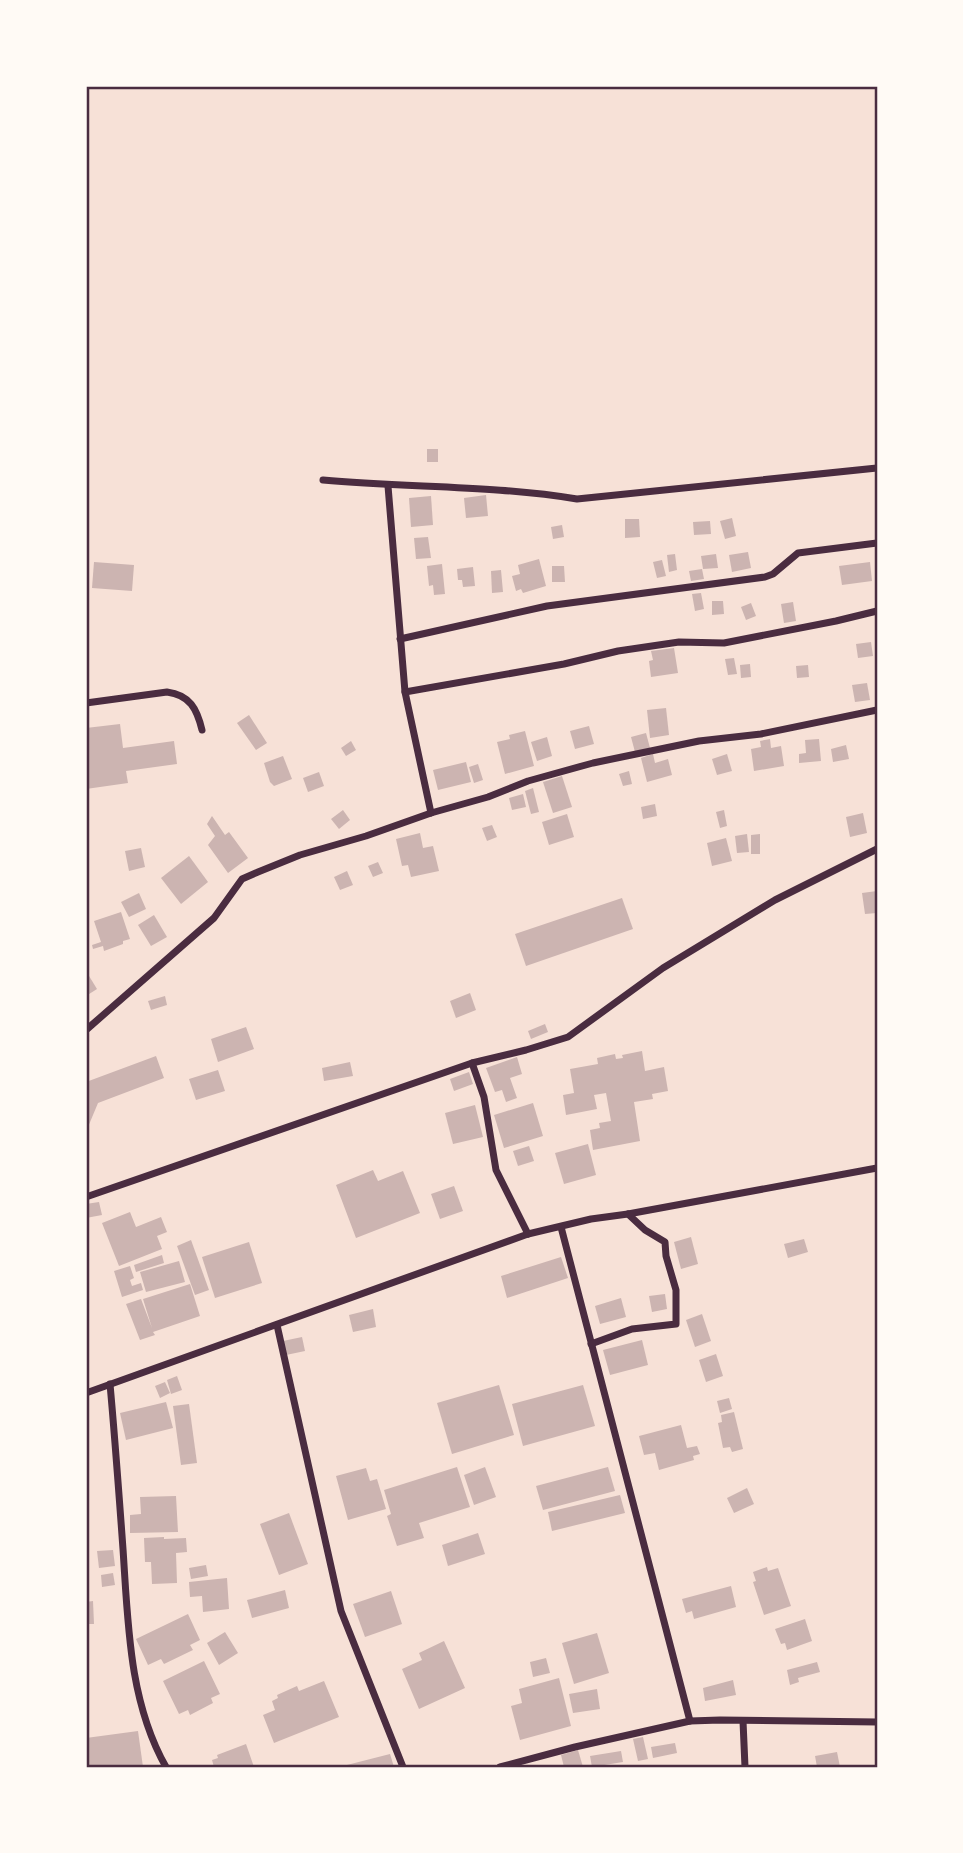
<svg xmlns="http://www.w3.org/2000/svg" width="963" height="1853" viewBox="0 0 963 1853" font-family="'Asap Condensed',sans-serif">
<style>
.building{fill:#ccb4b1}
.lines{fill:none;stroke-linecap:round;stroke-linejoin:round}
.minor{stroke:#4a2c40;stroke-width:7}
.neatline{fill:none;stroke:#4a2c40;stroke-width:2.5}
</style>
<rect width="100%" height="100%" fill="#f7e1d7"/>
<g class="building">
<rect x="427" y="449" width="11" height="13"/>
<polygon points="486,495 488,516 466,518 464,498"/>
<polygon points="431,496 433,525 411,527 409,498"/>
<polygon points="732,518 736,536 725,539 720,521"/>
<polygon points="625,519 639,519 640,537 625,538"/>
<polygon points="710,521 711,534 694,535 693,522"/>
<polygon points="562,525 564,537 553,539 551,527"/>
<polygon points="428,537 431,558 416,559 414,538"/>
<polygon points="748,552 751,568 732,572 729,555"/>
<polygon points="675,554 677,570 669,572 667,555"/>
<polygon points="716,554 718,568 703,569 701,556"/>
<polygon points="539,559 546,586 523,593 521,589 516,591 512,576 520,574 518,565"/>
<polygon points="662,560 666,576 657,578 653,562"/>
<polygon points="94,562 134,565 132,591 92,588"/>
<polygon points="870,562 872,581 842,585 839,566"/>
<polygon points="442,564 445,594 434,595 433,585 429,586 427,566"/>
<polygon points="552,566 564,566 565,582 552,582"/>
<polygon points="473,567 475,586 463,587 462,580 458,580 457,569"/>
<polygon points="702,569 704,579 691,581 689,571"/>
<polygon points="501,570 503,592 492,593 491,571"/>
<polygon points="701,593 704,609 695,611 692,594"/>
<polygon points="712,601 723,601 724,614 712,615"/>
<polygon points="793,602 796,621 784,623 781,604"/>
<polygon points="751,603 756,616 746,620 741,607"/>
<polygon points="871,642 873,656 858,658 856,644"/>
<polygon points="674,648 678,673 651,677 649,661 653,660 651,651"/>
<polygon points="734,658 737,674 728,675 725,659"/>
<polygon points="750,664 751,677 741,678 740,665"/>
<polygon points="808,665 809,677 797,678 796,666"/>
<polygon points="867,683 870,700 855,702 852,685"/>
<polygon points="666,708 669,735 650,738 647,710"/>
<polygon points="249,715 267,743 256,750 237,723"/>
<polygon points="120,724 123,748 174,741 177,764 126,771 128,783 86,789 86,728"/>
<polygon points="589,726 594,744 575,749 570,731"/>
<polygon points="525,731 534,766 505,774 497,742 510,739 509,735"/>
<polygon points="646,733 650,748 635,752 631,737"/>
<polygon points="547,737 552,756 537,761 531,742"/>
<polygon points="770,739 771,748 781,746 784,766 754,771 751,749 761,747 760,741"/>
<polygon points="819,739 821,761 799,763 799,754 806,753 805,740"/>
<polygon points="351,741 356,750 346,756 341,748"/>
<polygon points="846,745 849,759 833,762 831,749"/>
<polygon points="653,754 655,763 668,759 672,775 647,782 641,758"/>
<polygon points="727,754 732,771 717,775 712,759"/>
<polygon points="283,756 292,779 274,786 270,782 264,763"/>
<polygon points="466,762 471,782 438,790 433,770"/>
<polygon points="478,764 483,780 474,783 469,767"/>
<polygon points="629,771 632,784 623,786 619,774"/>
<polygon points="319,772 324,786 308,792 303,778"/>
<polygon points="562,776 572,807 553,813 543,782"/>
<polygon points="533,788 539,812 531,814 525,791"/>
<polygon points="523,794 526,807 512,810 509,798"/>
<polygon points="655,804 657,816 643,819 641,807"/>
<polygon points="343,810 350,820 339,829 331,819"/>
<polygon points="724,810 727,826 720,828 716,812"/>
<polygon points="863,813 867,833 850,837 846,817"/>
<polygon points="567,814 574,837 549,845 542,822"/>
<polygon points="212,816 225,835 229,832 248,858 228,873 208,845 215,836 207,824"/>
<polygon points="492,825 497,837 487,841 482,828"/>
<polygon points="420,833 423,848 433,846 439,871 411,877 408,865 402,866 396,839"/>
<polygon points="747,834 749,852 737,853 735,836"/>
<polygon points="760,834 760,854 751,854 751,835"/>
<polygon points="726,838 732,861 712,866 707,843"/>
<polygon points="141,848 145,867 129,871 125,851"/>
<polygon points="189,856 208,882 181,904 161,878"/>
<polygon points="378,862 383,873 373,877 368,866"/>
<polygon points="347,871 353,885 340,890 334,877"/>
<polygon points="877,891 877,913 865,914 862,893"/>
<polygon points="139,893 146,909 129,917 121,902"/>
<polygon points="622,898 633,929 526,966 515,934"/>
<polygon points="121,912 130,939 123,941 123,944 104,951 103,946 93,949 92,945 101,942 94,921"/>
<polygon points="154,915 167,937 151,946 138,925"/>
<polygon points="86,971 97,989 86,996"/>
<polygon points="470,993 476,1010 456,1018 450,1001"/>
<polygon points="165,996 167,1005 151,1010 148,1001"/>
<polygon points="545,1024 548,1032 531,1039 528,1031"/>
<polygon points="246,1027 254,1049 218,1062 211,1039"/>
<polygon points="642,1051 645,1071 664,1067 668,1091 652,1094 653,1099 634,1102 640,1141 593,1150 590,1130 600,1128 599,1123 611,1121 606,1093 594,1095 597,1109 566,1115 563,1095 574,1093 570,1069 598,1064 597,1058 615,1054 616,1059 623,1058 622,1055"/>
<polygon points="156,1056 164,1078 98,1103 88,1127 86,1126 86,1082"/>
<polygon points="517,1057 522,1074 510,1078 517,1098 506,1102 502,1090 495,1092 486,1068"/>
<polygon points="350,1062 353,1076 324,1081 322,1068"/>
<polygon points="218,1070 225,1091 196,1100 189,1079"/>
<polygon points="469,1072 473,1084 454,1091 450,1079"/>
<polygon points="533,1103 543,1136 504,1148 494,1115"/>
<polygon points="475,1105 483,1137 453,1144 445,1113"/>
<polygon points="588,1144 596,1175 564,1184 555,1153"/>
<polygon points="529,1146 534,1161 518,1166 513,1151"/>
<polygon points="373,1170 378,1181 403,1171 420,1213 356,1238 336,1185"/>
<polygon points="454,1186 463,1211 440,1219 431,1194"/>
<polygon points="99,1202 102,1215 86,1218 86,1204"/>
<polygon points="130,1212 136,1227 161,1217 167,1232 157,1236 162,1249 119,1266 102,1223"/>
<polygon points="691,1237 698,1264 681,1269 674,1242"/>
<polygon points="804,1239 808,1252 788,1258 784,1244"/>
<polygon points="191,1240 209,1290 195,1295 177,1246"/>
<polygon points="249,1242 262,1283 215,1298 202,1257"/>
<polygon points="162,1255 164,1263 136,1272 134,1265"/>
<polygon points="561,1257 568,1278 507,1298 501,1276"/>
<polygon points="179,1261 185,1282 146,1292 140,1272"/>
<polygon points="130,1266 134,1278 130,1280 132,1286 141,1283 143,1290 122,1297 114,1271"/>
<polygon points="190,1284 200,1316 153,1332 155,1335 140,1340 126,1304 141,1299 152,1328 143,1299"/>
<polygon points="665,1294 667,1309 652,1312 649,1296"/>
<polygon points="621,1298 626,1317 600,1324 595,1306"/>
<polygon points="373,1309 376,1327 353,1332 349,1315"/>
<polygon points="702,1314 711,1341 695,1347 686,1320"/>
<polygon points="302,1337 305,1351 286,1355 283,1341"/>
<polygon points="642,1340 648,1365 610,1375 603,1350"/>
<polygon points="716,1354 723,1376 706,1382 699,1360"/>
<polygon points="177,1376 182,1390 171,1394 167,1380"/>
<polygon points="165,1382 170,1393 160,1398 155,1386"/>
<polygon points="499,1385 514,1435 452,1454 437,1403"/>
<polygon points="583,1385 595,1426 523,1446 512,1404"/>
<polygon points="729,1398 732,1409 720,1413 717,1401"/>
<polygon points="166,1402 173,1428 126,1440 120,1413"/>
<polygon points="189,1404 197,1463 181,1465 173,1406"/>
<polygon points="734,1412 743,1449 732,1452 730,1447 723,1448 718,1423 722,1422 721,1415"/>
<polygon points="681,1425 687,1448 697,1446 700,1454 693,1456 694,1460 659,1470 655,1453 644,1455 639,1436"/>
<polygon points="457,1467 470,1507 419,1523 424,1538 397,1546 387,1516 391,1514 384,1490"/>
<polygon points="485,1467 496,1497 474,1505 464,1475"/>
<polygon points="608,1467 615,1491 543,1510 536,1486"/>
<polygon points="366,1468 370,1481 377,1479 386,1509 348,1520 336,1476"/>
<polygon points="747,1488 754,1504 734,1513 727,1498"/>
<polygon points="620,1495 625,1513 552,1531 548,1512"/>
<polygon points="176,1496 178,1532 130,1533 130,1515 141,1514 140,1497"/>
<polygon points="289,1513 308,1564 279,1575 260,1524"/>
<polygon points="478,1533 485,1554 448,1566 442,1545"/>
<polygon points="164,1537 164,1539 186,1538 187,1552 176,1553 177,1583 152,1584 151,1562 145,1562 144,1538"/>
<polygon points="113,1550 115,1566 99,1568 97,1551"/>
<polygon points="206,1565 208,1576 191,1579 189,1568"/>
<polygon points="767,1567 768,1571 778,1568 791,1606 764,1615 753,1582 756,1581 753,1572"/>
<polygon points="113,1573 115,1585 102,1587 101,1575"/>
<polygon points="227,1578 229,1609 203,1612 202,1596 190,1597 189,1582"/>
<polygon points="731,1586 736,1607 694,1619 692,1611 686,1613 682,1599"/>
<polygon points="285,1590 289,1608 252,1618 247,1600"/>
<polygon points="391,1591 402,1624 365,1637 353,1604"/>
<polygon points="93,1601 94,1624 86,1624 86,1602"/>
<polygon points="188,1614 200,1640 190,1645 193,1650 164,1664 161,1659 148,1665 136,1639"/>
<polygon points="805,1619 812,1641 787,1650 785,1643 781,1644 775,1629"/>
<polygon points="225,1632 238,1653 219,1665 207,1643"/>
<polygon points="597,1633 609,1673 574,1684 562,1643"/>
<polygon points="444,1641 465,1688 419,1709 402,1669 422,1660 419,1653"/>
<polygon points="546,1658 550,1673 533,1677 530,1662"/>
<polygon points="204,1661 220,1694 211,1698 213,1703 190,1715 188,1710 179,1714 163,1681"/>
<polygon points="817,1662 820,1672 798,1678 799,1682 790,1685 787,1670"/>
<polygon points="559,1678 571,1726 520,1740 511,1706 522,1703 519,1689"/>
<polygon points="733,1680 736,1695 705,1701 703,1688"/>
<polygon points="324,1681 339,1717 274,1743 263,1715 275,1710 272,1701 278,1698 277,1695 297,1686 299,1691"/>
<polygon points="597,1689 600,1709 573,1713 569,1694"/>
<polygon points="138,1731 143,1767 86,1767 86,1738"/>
<polygon points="643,1737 648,1759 638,1761 633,1739"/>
<polygon points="675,1743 677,1753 653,1758 651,1747"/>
<polygon points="246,1744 254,1767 214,1767 212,1760 218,1758 217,1755"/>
<polygon points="578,1750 583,1767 564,1767 561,1755"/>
<polygon points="621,1751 623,1762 592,1767 590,1756"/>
<polygon points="837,1752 840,1767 817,1767 815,1756"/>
<polygon points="390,1754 394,1767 343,1767 343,1766"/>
</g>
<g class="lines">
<g class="minor">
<path d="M323,480C408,488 493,485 577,499L877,468"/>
<polyline points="388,486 405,692 431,813"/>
<polyline points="400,639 547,606 765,577 773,574 798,553 877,543"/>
<polyline points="405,692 564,664 618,651 679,642 724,643 836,621 877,611"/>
<path d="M86,703L167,692C190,695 197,709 202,730"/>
<polyline points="86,1030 214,918 242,879 258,872 300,855 366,836 431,813 488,797 528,781 593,763 699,741 761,734 877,710"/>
<polyline points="472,1063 484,1097 496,1170 528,1234"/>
<polyline points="86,1197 472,1063 526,1050 568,1037 663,968 775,900 877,849"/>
<polyline points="561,1227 690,1721"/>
<polyline points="277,1325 341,1611 403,1767"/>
<polyline points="591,1344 632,1329 676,1324 676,1290 666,1256 665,1242 645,1230 628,1214"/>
<path d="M110,1384C115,1439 119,1494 123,1549C128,1623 129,1702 166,1767"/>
<polyline points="86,1393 528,1234 591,1219 628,1214 877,1168"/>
<polyline points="743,1721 745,1767"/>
<polyline points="500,1767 575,1747 690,1721 720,1720 877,1722"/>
</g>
</g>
<rect width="963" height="1853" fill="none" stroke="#fffaf5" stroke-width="175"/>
<rect x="88" y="88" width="788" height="1678" class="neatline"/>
</svg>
